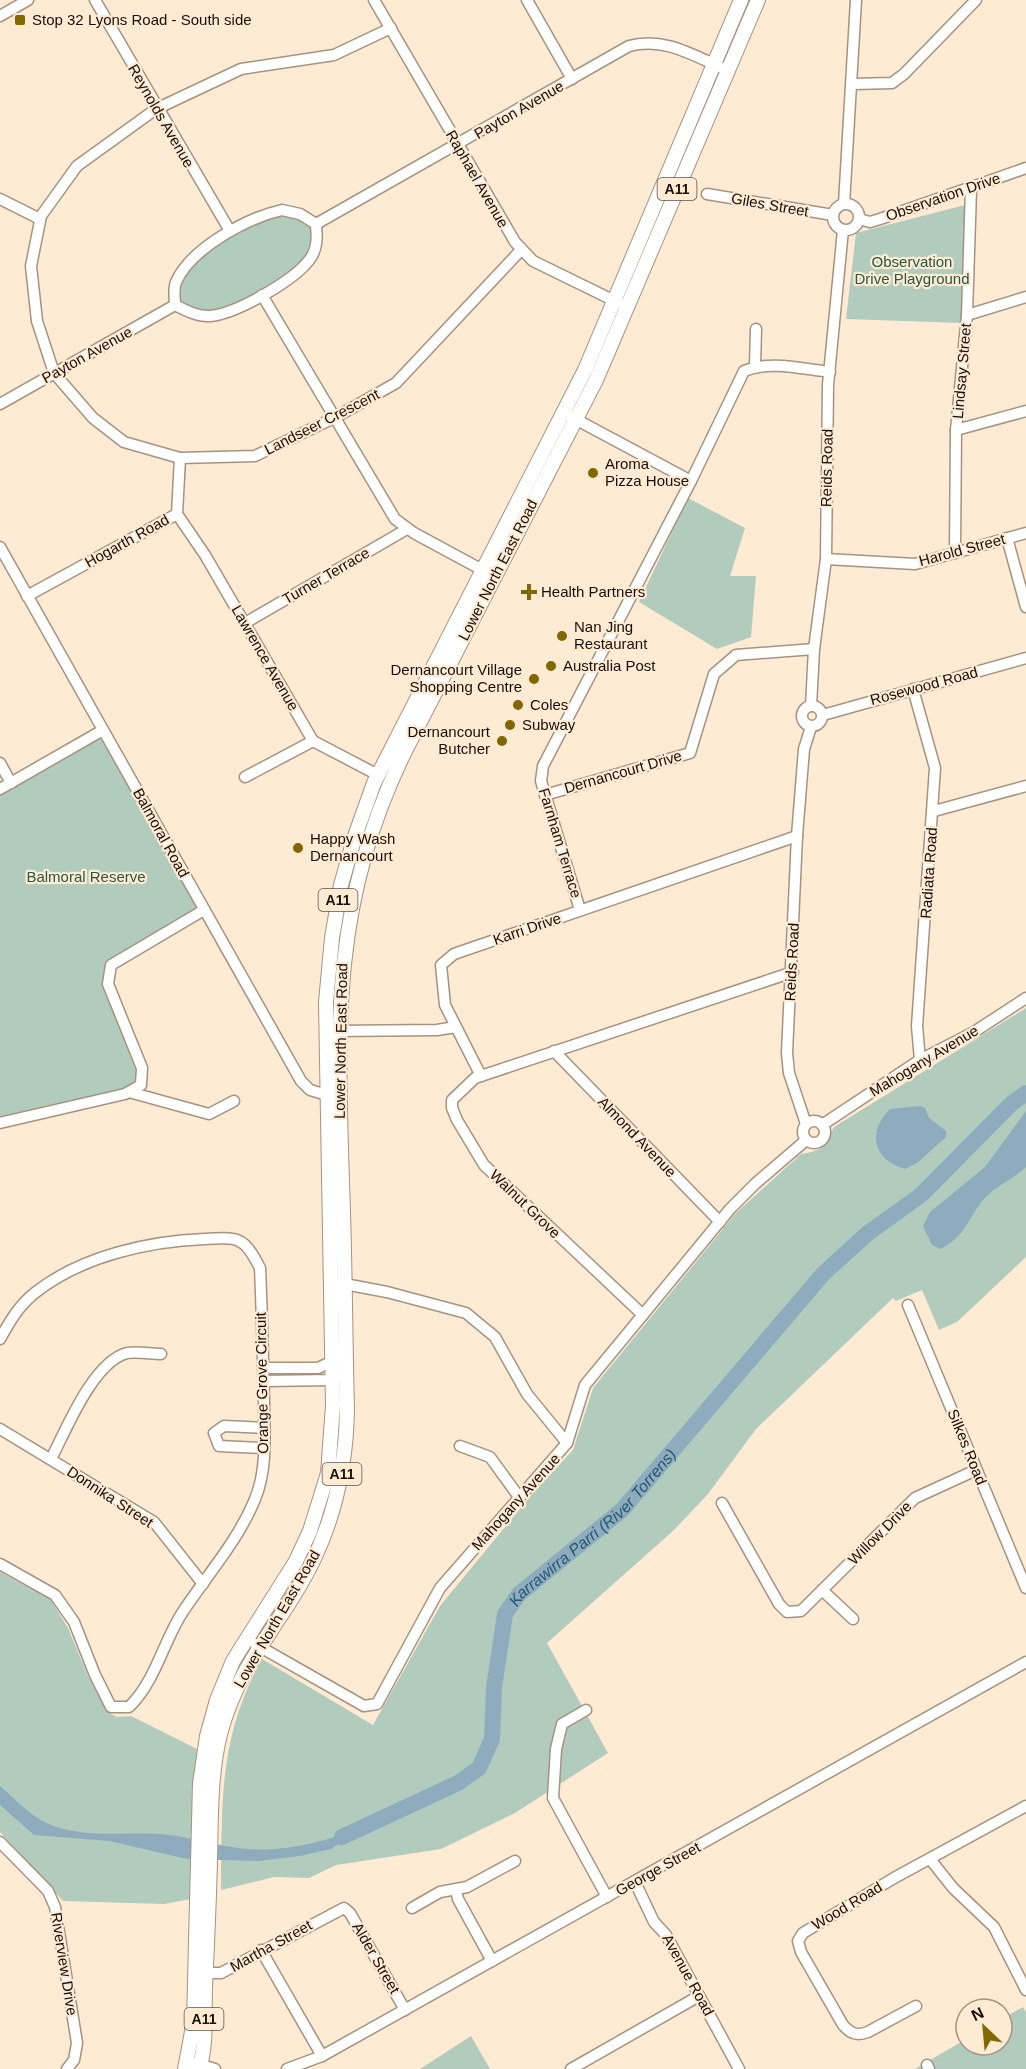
<svg xmlns="http://www.w3.org/2000/svg" width="1026" height="2069" viewBox="0 0 1026 2069" font-family="Arial,sans-serif">
<style>
.green{fill:#b1cbbd}
.water{fill:#8facbe}
.lines{fill:none;stroke-linecap:round;stroke-linejoin:round}
.river{stroke:#8facbe;stroke-width:16}
.minor-casing{stroke:#a6937f;stroke-width:13}
.major-casing{stroke:#a6937f;stroke-width:16}
.minor{stroke:#fff;stroke-width:10}
.major{stroke:#fff;stroke-width:14}
.poi-dot{fill:#826700;stroke:#ffead4;stroke-width:2}
.labels{text-anchor:middle;stroke-width:4.5;stroke-linejoin:round;paint-order:stroke}
.shield{fill:#ffead4;stroke:#5d5146;stroke-width:1.5}
.shield-label{font-size:14px;font-weight:bold;fill:#171009}
.poi-label{font-size:15px;fill:#171009;stroke:#ffead4;text-anchor:start}
.street-label{font-size:15px;fill:#171009;stroke:#ffead4}
.park-label{font-size:15px;fill:#255b42;stroke:#ffead4}
.water-label{font-size:16px;font-style:italic;fill:#255874;stroke:#ffead4}
</style>
<rect width="100%" height="100%" fill="#ffead4"/>
<g class="green">
<polygon points="965,205 961,323 846,319 856,233"/>
<polygon points="282,210 316,224 311,258 262,295 209,317 175,305 183,269 230,231"/>
<polygon points="688,498 745,528 730,576 756,576 751,637 717,649 639,602"/>
<polygon points="103,730 204,910 111,966 108,984 142,1068 141,1085 0,1123 0,789"/>
<path d="M1026,1008V1257L957,1322L939,1330L922,1290L896,1301L893,1298L756,1429L708,1494L674,1530L547,1643L608,1753L515,1813L441,1849L336,1865L309,1878L274,1877L221,1890C222,1804 218,1737 262,1659L373,1725L440,1606L533,1493L573,1450L593,1388L736,1213L801,1154C826,1150 823,1146 834,1127Z"/>
<polygon points="0,1572 51,1600 68,1628 88,1676 107,1712 117,1717 131,1716 197,1749 191,1899 164,1904 63,1901 0,1832"/>
<polygon points="1023,2007 1026,2012 1026,2069 915,2069 966,2039 966,2045 1002,2045 1002,2019"/>
<polygon points="471,2036 490,2069 420,2069"/>
</g>
<g class="water">
<path d="M920,1106L925,1108L929,1118L946,1131V1137L917,1163L905,1169C873,1160 867,1132 890,1109Z"/>
<path d="M1026,1111V1167C1014,1178 999,1185 988,1195C968,1214 970,1233 941,1249L932,1245L923,1226L930,1212L985,1167Z"/>
<path d="M0,1786C15,1799 32,1818 51,1825C84,1838 125,1832 160,1834C185,1836 208,1843 232,1847C278,1855 319,1843 362,1828L331,1849L300,1856L258,1861L187,1859L109,1841L34,1835L0,1805Z"/>
</g>
<g class="lines">
<path class="river" id="s1" d="M342,1837L458,1783L479,1768L492,1739L494,1688L505,1614L519,1594L622,1510L823,1274L868,1233L921,1195L1012,1103L1026,1093"/>
<defs>
<g id="minor">
<polyline points="95,0 230,231"/>
<polyline points="374,0 515,242 533,261 621,304"/>
<polyline points="527,0 572,79"/>
<polyline points="0,16 28,0"/>
<polyline points="391,28 334,55 241,69 156,109 77,166 41,216 31,266 37,321 54,373 93,418 124,442 180,458 255,456 336,417 396,383 521,250"/>
<polyline points="853,84 892,83 904,74 976,0"/>
<polyline points="707,194 833,215"/>
<polyline points="0,199 40,219"/>
<polyline points="844,204 856,0"/>
<circle cx="846" cy="217" r="13"/>
<path d="M282,210L300,214L316,224C317,236 318,248 310,259C295,280 236,314 210,316C198,317 185,310 175,305C175,298 173,289 176,282C191,248 247,218 282,210Z"/>
<polyline points="859,219 870,222 880,219 1026,168"/>
<path d="M316,224L629,46C662,37 689,53 720,67"/>
<polyline points="262,295 395,519 414,533 488,573"/>
<polyline points="967,315 1026,297"/>
<polyline points="755,366 756,329"/>
<polyline points="0,404 175,305"/>
<polyline points="564,413 691,481"/>
<polyline points="956,430 1026,411"/>
<polyline points="177,514 205,555 313,741 378,775"/>
<polyline points="1007,538 1026,607"/>
<polyline points="0,547 301,1081 310,1090 334,1097"/>
<polyline points="955,553 956,430 967,315 971,189"/>
<polyline points="826,559 915,564 1026,533"/>
<polyline points="27,596 177,514 180,458"/>
<polyline points="245,623 407,529"/>
<polyline points="913,689 935,768 917,1026 920,1060"/>
<circle cx="812" cy="716" r="10"/>
<polyline points="811,706 814,649 826,559 828,385 843,230"/>
<polyline points="823,715 1026,658"/>
<polyline points="0,763 11,783"/>
<polyline points="245,777 313,741"/>
<polyline points="0,789 103,730"/>
<polyline points="545,795 690,753 714,674 736,655 814,649"/>
<polyline points="934,811 1026,786"/>
<path d="M580,910L541,781L543,766L691,481L744,371C770,360 802,369 830,372"/>
<polyline points="334,1031 437,1030 456,1027"/>
<polyline points="554,1051 720,1222"/>
<polyline points="481,1076 445,1005 441,965 454,954 797,836"/>
<polyline points="129,1092 209,1114 234,1101"/>
<circle cx="814" cy="1132" r="11"/>
<polyline points="0,1123 125,1094 141,1085 142,1068 108,984 111,965 204,910"/>
<polyline points="806,1124 789,1073 787,1053 797,836 804,749 811,727"/>
<polyline points="822,1125 920,1060 974,1032 1026,998"/>
<polyline points="339,1283 387,1292 466,1313 495,1337 527,1394 567,1443"/>
<polyline points="908,1305 1026,1588"/>
<polyline points="643,1315 484,1165 457,1120 452,1108 452,1100 475,1078 793,972"/>
<path d="M0,1339C10,1321 19,1305 36,1292C82,1256 149,1241 205,1239C214,1239 225,1237 233,1239C247,1241 254,1257 260,1268C262,1312 263,1356 264,1400C264,1431 268,1468 255,1499C238,1541 207,1575 182,1613C163,1643 155,1682 129,1707H111L95,1675L74,1622L55,1595L0,1564"/>
<polyline points="263,1368 318,1368 333,1361"/>
<polyline points="264,1381 333,1380 339,1375"/>
<polyline points="0,1429 154,1522 203,1584"/>
<polyline points="460,1446 490,1457 519,1497"/>
<polyline points="263,1448 219,1446 214,1433 224,1426 264,1428"/>
<path d="M51,1459C66,1430 93,1362 127,1353C137,1351 151,1354 161,1354"/>
<polyline points="722,1503 779,1604 787,1612 801,1611 915,1498 976,1470"/>
<polyline points="822,1590 853,1619"/>
<polyline points="255,1644 364,1706 377,1704 440,1588 567,1443 585,1385 730,1209 756,1183 805,1141"/>
<polyline points="586,1710 562,1724 556,1749 553,1798 607,1897"/>
<polyline points="0,1842 48,1891 55,1907 77,2043 74,2060 67,2069"/>
<polyline points="930,1859 953,1888 994,1927 1026,1990"/>
<polyline points="635,1882 654,1922 666,1935 739,2069"/>
<polyline points="456,1890 458,1899 492,1961"/>
<polyline points="412,1908 440,1892 467,1887 515,1861"/>
<polyline points="261,1950 322,2056"/>
<polyline points="198,1973 221,1973 344,1908 350,1913 405,2010"/>
<path d="M916,2006L868,2032C857,2036 851,2034 843,2025L801,1952L798,1941L803,1933L894,1878L1026,1806"/>
<polyline points="188,2061 215,2069"/>
<polyline points="927,2065 929,2069"/>
<polyline points="287,2069 322,2056 1026,1662"/>
<polyline points="571,2069 699,1996"/>
</g>
<g id="major">
<polyline points="185,2069 194,2021 200,1784 207,1736 217,1700 233,1661 296,1561 310,1531 328,1473 333,1405 326,1002 332,938 341,885 355,836 374,783 585,370 741,0"/>
<path d="M199,2069C207,2044 204,2013 205,1988C207,1945 209,1903 210,1860C211,1818 210,1775 220,1734C236,1674 266,1641 297,1590C331,1535 346,1473 347,1409C345,1333 345,1258 342,1182C337,1022 332,902 404,753L596,380L758,0"/>
</g>
</defs>
<use href="#minor" class="minor-casing"/>
<use href="#major" class="major-casing"/>
<use href="#minor" class="minor"/>
<use href="#major" class="major"/>
</g>
<g class="poi-dot">
<rect x="14" y="14" width="12" height="12" rx="3"/>
<circle cx="593" cy="473" r="6"/>
<path d="M526 583h6v6h6v6h-6v6h-6v-6h-6v-6h6z"/>
<circle cx="562" cy="636" r="6"/>
<circle cx="551" cy="666" r="6"/>
<circle cx="534" cy="679" r="6"/>
<circle cx="518" cy="705" r="6"/>
<circle cx="510" cy="725" r="6"/>
<circle cx="502" cy="741" r="6"/>
<circle cx="298" cy="848" r="6"/>
</g>
<g class="labels">
<g class="shield">
<rect x="657.5" y="178" width="39" height="22" rx="4.5"/>
<rect x="318.5" y="889" width="39" height="22" rx="4.5"/>
<rect x="322.5" y="1463" width="39" height="22" rx="4.5"/>
<rect x="184.5" y="2008" width="39" height="22" rx="4.5"/>
</g>
<g class="shield-label">
<text x="677" y="194">A11</text>
<text x="338" y="905">A11</text>
<text x="342" y="1479">A11</text>
<text x="204" y="2024">A11</text>
</g>
<g class="poi-label">
<text x="32" y="25">Stop 32 Lyons Road - South side</text>
<text x="605" y="469">Aroma<tspan x="605" dy="17">Pizza House</tspan></text>
<text x="541" y="597">Health Partners</text>
<text x="574" y="632">Nan Jing<tspan x="574" dy="17">Restaurant</tspan></text>
<text x="563" y="671">Australia Post</text>
<text x="522" y="675" text-anchor="end">Dernancourt Village<tspan x="522" dy="17">Shopping Centre</tspan></text>
<text x="530" y="710">Coles</text>
<text x="522" y="730">Subway</text>
<text x="490" y="737" text-anchor="end">Dernancourt<tspan x="490" dy="17">Butcher</tspan></text>
<text x="310" y="844">Happy Wash<tspan x="310" dy="17">Dernancourt</tspan></text>
</g>
<g class="street-label">
<text transform="translate(519 110) rotate(-30)" y="5">Payton Avenue</text>
<text transform="translate(161 116) rotate(60)" y="5">Reynolds Avenue</text>
<text transform="translate(477 179) rotate(60)" y="5">Raphael Avenue</text>
<text transform="translate(943 197) rotate(-19)" y="5">Observation Drive</text>
<text transform="translate(770 205) rotate(10)" y="5">Giles Street</text>
<text transform="translate(87 355) rotate(-29)" y="5">Payton Avenue</text>
<text transform="translate(962 371) rotate(-85)" y="5">Lindsay Street</text>
<text transform="translate(322 422) rotate(-27)" y="5">Landseer Crescent</text>
<text transform="translate(827 468) rotate(-89)" y="5">Reids Road</text>
<text transform="translate(127 541) rotate(-29)" y="5">Hogarth Road</text>
<text transform="translate(962 550) rotate(-15)" y="5">Harold Street</text>
<text transform="translate(498 570) rotate(-63)" y="5">Lower North East Road</text>
<text transform="translate(326 576) rotate(-30)" y="5">Turner Terrace</text>
<text transform="translate(265 658) rotate(60)" y="5">Lawrence Avenue</text>
<text transform="translate(924 686) rotate(-15)" y="5">Rosewood Road</text>
<text transform="translate(623 772) rotate(-16)" y="5">Dernancourt Drive</text>
<text transform="translate(161 833) rotate(61)" y="5">Balmoral Road</text>
<text transform="translate(560 843) rotate(73)" y="5">Farnham Terrace</text>
<text transform="translate(929 873) rotate(-86)" y="5">Radiata Road</text>
<text transform="translate(527 929) rotate(-19)" y="5">Karri Drive</text>
<text transform="translate(792 962) rotate(-87)" y="5">Reids Road</text>
<text transform="translate(341 1041) rotate(-89)" y="5">Lower North East Road</text>
<text transform="translate(924 1061) rotate(-31)" y="5">Mahogany Avenue</text>
<text transform="translate(637 1137) rotate(46)" y="5">Almond Avenue</text>
<text transform="translate(525 1204) rotate(44)" y="5">Walnut Grove</text>
<text transform="translate(262 1383) rotate(-91)" y="5">Orange Grove Circuit</text>
<text transform="translate(967 1447) rotate(68)" y="5">Silkes Road</text>
<text transform="translate(110 1497) rotate(33)" y="5">Donnika Street</text>
<text transform="translate(516 1502) rotate(-48)" y="5">Mahogany Avenue</text>
<text transform="translate(880 1533) rotate(-45)" y="5">Willow Drive</text>
<text transform="translate(277 1619) rotate(-60)" y="5">Lower North East Road</text>
<text transform="translate(658 1869) rotate(-29)" y="5">George Street</text>
<text transform="translate(847 1906) rotate(-31)" y="5">Wood Road</text>
<text transform="translate(271 1946) rotate(-29)" y="5">Martha Street</text>
<text transform="translate(376 1958) rotate(60)" y="5">Alder Street</text>
<text transform="translate(64 1964) rotate(81)" y="5">Riverview Drive</text>
<text transform="translate(688 1975) rotate(61)" y="5">Avenue Road</text>
</g>
<g class="park-label">
<text x="912" y="267">Observation<tspan x="912" dy="17">Drive Playground</tspan></text>
<text x="86" y="882">Balmoral Reserve</text>
</g>
<g class="water-label">
<text dy="6" stroke="none"><textPath href="#s1" startOffset="435">Karrawirra Parri (River Torrens)</textPath></text>
</g>
</g>
<g transform="translate(984 2027) rotate(334)"><circle r="28" fill="#ffead4" stroke="#a29383" stroke-width="1.5"/>
<path d="M0-4.5L10 22L0 15L-10 22Z" fill="#826700"/>
<text y="-9" font-size="16" font-weight="bold" text-anchor="middle" fill="#171009">N</text>
</g>
</svg>
